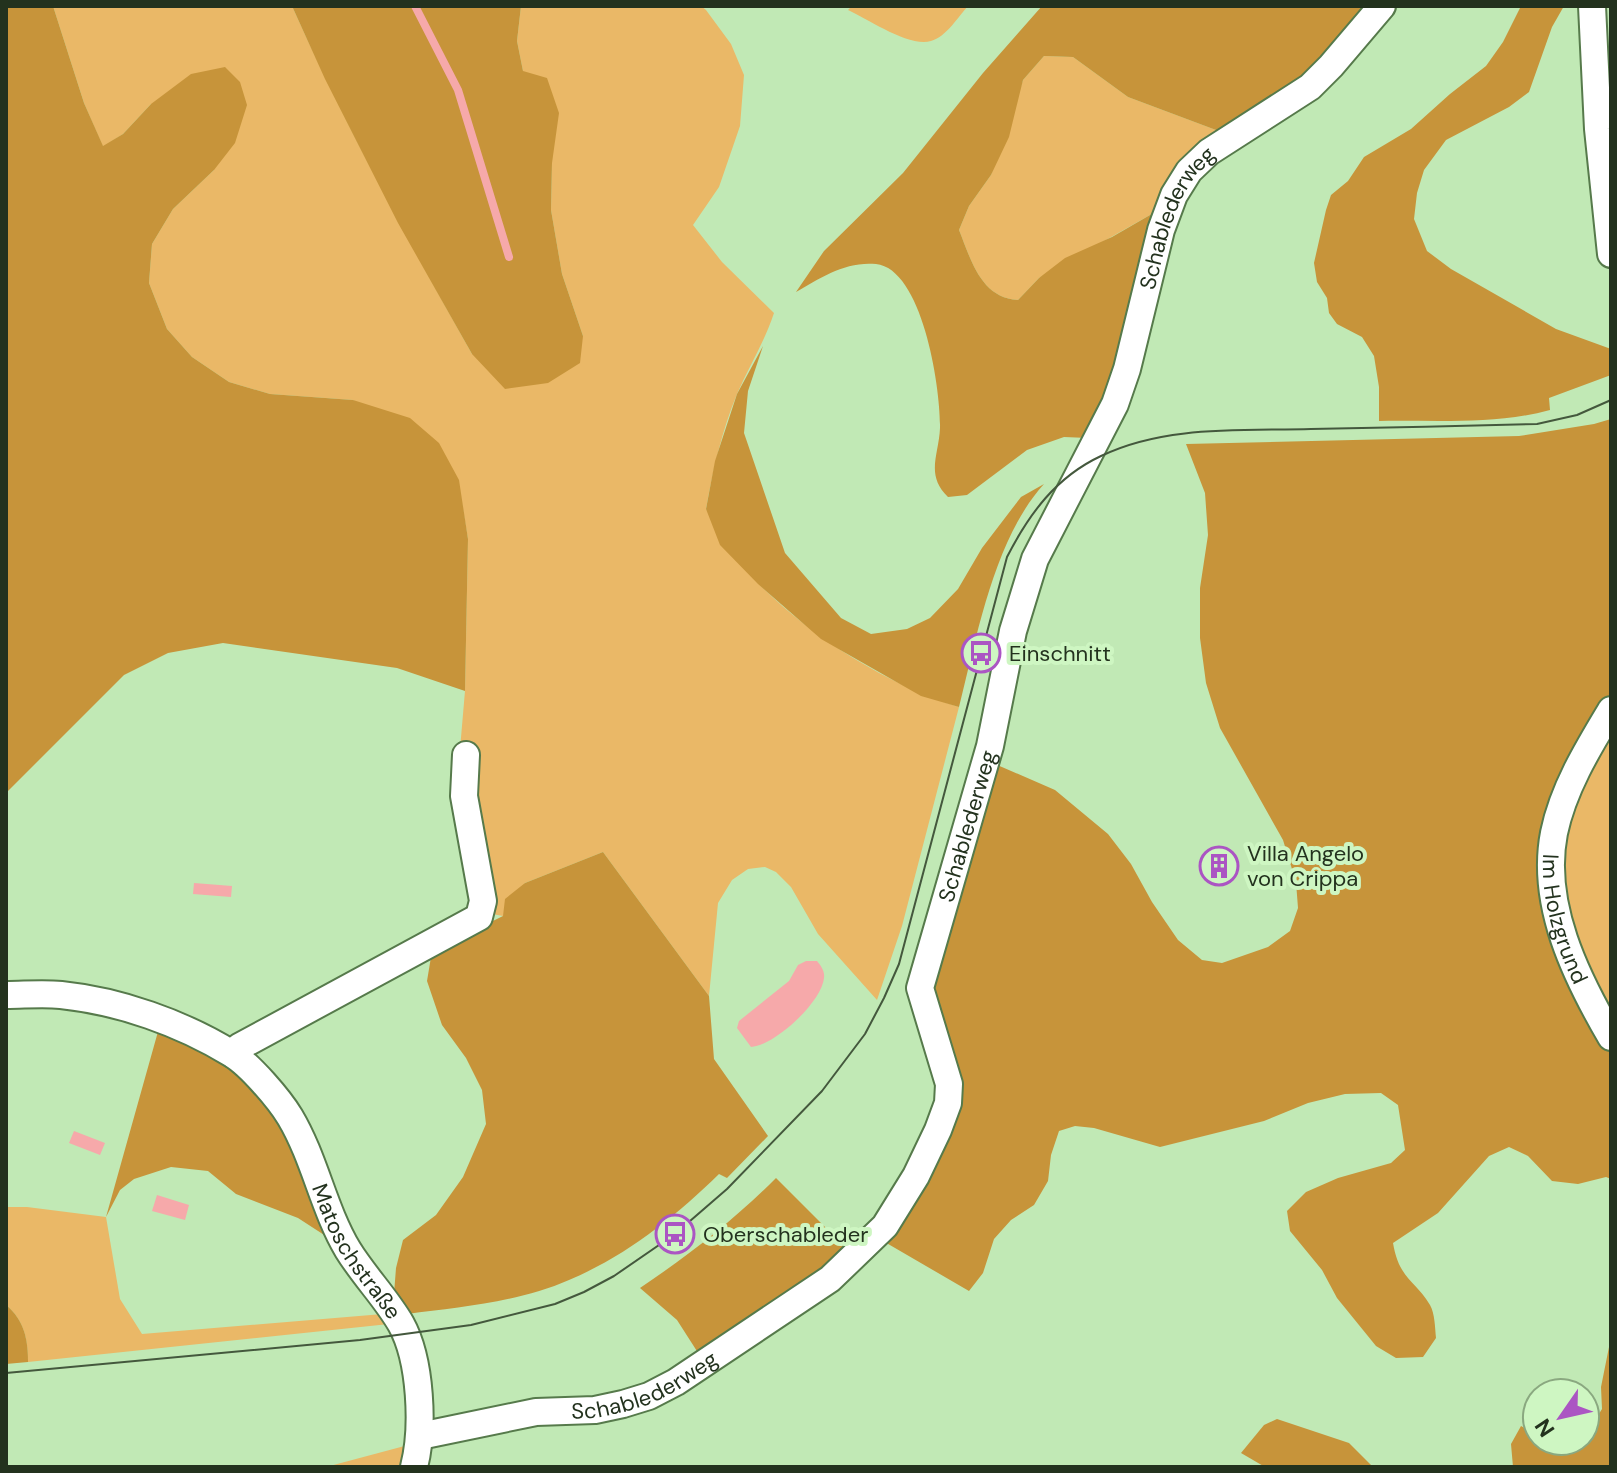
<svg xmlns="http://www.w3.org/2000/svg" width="1617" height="1473" viewBox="0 0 1617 1473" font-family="'DM Sans',sans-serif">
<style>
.green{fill:#eab867}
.forest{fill:#c7943a}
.water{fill:#f6a9aa}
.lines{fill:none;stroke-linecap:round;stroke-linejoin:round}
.stream{stroke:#f6a9aa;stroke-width:8}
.minor-casing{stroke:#567a4b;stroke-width:30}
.minor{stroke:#fff;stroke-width:26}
.tram{stroke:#44583d;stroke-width:2}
.labels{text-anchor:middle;stroke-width:8;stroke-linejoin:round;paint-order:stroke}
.street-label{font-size:22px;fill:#23321e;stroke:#cef6c2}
.poi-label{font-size:22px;fill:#23321e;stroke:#cef6c2;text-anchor:start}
</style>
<rect width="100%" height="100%" fill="#c1e9b5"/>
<g class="green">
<path d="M53,6H292C346,126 408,240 472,354L583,336L562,274L551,210L552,163L523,71L517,41L521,6H701L706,10L731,44L744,75L740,126L719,187L693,225L722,262L774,313C764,343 749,366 737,394C722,430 713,470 706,509C723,534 739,564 760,585C811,637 890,686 959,707L902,926L877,1000L818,934L791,887L776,872L765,867L748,869L732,880L718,903L709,996L603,852L525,883L503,916L471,910L460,749L465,691L468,539L458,480L353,400L270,394L229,382L192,357L167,329L149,283L152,244L173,209L214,170L151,104L123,134L103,147L84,103Z"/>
<path d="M852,6H968C958,17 946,37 931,41C910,48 868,19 848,10Z"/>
<path d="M1044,56L1073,57L1128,97L1224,133L1157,211L1039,278L1018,300C981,298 971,260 959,230L969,206L991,175L1023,80Z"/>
<polygon points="1611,724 1611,1025 1576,955 1557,851 1558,842"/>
<path d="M6,1207H27L106,1217L120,1299L142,1334L383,1314L389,1324L28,1362C28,1339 24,1320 6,1305Z"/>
<polygon points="412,1444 407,1467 326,1467"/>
</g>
<g class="forest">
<polygon points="6,6 53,6 84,103 103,146 123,134 151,104 191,74 225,67 240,82 247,105 235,143 214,170 173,209 152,244 149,283 167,329 192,357 229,382 270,394 353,400 410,418 439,443 459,480 468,539 465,691 397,668 223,643 168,653 124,675 6,793"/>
<polygon points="292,6 521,6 517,41 523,71 547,78 559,113 552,163 551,210 562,274 583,336 580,363 548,383 505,389 472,354 398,223 325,79"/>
<path d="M1042,6H1372L1328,58L1224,133L1128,97L1073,57L1044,56L1023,80L1009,137L991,175L969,206L959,230C971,260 981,298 1018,300L1039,278L1065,258L1112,237L1157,211L1110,388L1088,438L1064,437L1027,450L967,495L948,497C925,475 939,455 940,428C941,390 923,269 876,264C846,261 820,278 796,292L824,251L903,173L983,73Z"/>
<path d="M1521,6H1564L1552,27L1529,92L1509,107L1446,140L1424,170L1417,193L1414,219L1427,251L1451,269L1556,329L1611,349V375L1549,398L1550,410C1495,425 1435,420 1379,421V387L1374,356L1362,337L1337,324L1329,313L1327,298L1317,282L1314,263L1326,210L1331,195L1348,181L1364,157L1411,129L1450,94L1486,66L1503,42Z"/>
<path d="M763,346L748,391L744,433L785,553L841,618L871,634L907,629L930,618L958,589L982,548L1021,497L1044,484C994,539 977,636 959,707L921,696L821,639L758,584L720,545L706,509L715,461L737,394Z"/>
<path d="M1611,419V694L1553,809L1582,999L1611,1053V1179L1606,1177L1578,1184L1552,1181L1528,1156L1509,1147L1489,1156L1438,1213L1393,1243C1399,1279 1415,1280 1430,1305C1435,1314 1435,1328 1436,1338L1423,1357L1396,1358L1376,1346L1337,1298L1322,1270L1290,1231L1287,1211L1306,1192L1338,1178L1391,1163L1405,1150L1398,1105L1381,1093L1345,1094L1308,1103L1264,1121L1160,1147L1094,1128L1075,1126L1059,1131L1051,1155L1048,1181L1034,1205L1011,1220L994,1239L983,1273L969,1291L883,1241L932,1166L939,1028L932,978L995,764L1055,790L1108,834L1131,864L1152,902L1178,940L1202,960L1222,963L1268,947L1290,931L1298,908L1296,882L1283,840L1220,728L1206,683L1200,638V588L1208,535L1205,493L1186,444L1519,436L1594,424Z"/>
<path d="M603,852L709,996L714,1059L768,1136L727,1178L719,1174C675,1217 626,1256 569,1280C519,1302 460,1307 407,1314L394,1294L396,1268L403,1240L436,1215L463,1177L486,1124L482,1090L466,1058L442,1025L427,981L432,951L503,916L505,899L525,883Z"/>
<polygon points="159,1028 197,1044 239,1072 292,1134 335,1242 298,1218 236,1194 208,1171 171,1167 134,1179 120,1190 106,1217"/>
<path d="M776,1178L851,1253L702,1359L677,1320L640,1288C689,1255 734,1220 776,1178Z"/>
<path d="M6,1305C24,1320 28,1339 28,1362L6,1364Z"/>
<polygon points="1611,1337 1611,1467 1513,1467 1511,1444 1521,1426 1537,1435 1537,1441 1545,1441 1553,1447 1574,1447 1580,1441 1585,1441 1585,1436 1602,1409 1601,1387"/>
<polygon points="1277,1419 1349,1443 1373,1467 1265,1467 1241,1453 1264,1425"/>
</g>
<g class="water">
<polygon points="194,883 232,886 231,897 193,894"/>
<path d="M806,961H817C821,966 825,971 824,978C822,1002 774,1046 751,1047L737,1028L739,1021L789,981L798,965Z"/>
<polygon points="74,1131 105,1143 100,1155 69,1143"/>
<polygon points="157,1195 189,1205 185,1220 152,1211"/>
</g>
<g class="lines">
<polyline class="stream" points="415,6 458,90 509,257"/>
<defs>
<g id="minor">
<polyline points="1592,6 1598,129 1611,254"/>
<path id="s1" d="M1611,710C1588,748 1563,789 1554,833C1540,904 1576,977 1611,1037"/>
<path id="s2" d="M6,995C24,995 43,993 61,995C119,1001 182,1023 232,1054C250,1065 279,1099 290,1117C315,1159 323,1208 348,1250C364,1276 386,1298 401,1324C421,1360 424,1428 414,1467"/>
<polyline points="234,1055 239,1047 479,917 483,901 464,796 466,755"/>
<path id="s3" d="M420,1436L536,1412L595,1410L623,1404L649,1396L676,1382L830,1279L885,1226L916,1176L938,1130L948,1103L949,1084L920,988L990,746L1013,631L1035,559L1115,404L1127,369L1161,230L1174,195L1189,171L1209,152L1310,87L1331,66L1382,6"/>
</g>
</defs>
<use href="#minor" class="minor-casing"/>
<use href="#minor" class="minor"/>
<path class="tram" d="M6,1373L360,1340L471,1325L555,1304L584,1292L614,1276L675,1234L727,1189L822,1091L865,1034L884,998L899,964L1007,557C1029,514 1056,477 1101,456C1165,425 1241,431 1311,429C1386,428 1462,426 1537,424L1577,415L1611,400"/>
</g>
<defs>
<symbol id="bus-ring" viewBox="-11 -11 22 22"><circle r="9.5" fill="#cef6c2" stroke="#ab55c3" stroke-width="1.5"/><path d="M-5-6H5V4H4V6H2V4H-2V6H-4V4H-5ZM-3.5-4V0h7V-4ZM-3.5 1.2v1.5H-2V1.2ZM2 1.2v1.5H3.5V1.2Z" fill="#ab55c3"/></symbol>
<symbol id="building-ring" viewBox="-11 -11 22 22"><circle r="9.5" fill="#cef6c2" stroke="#ab55c3" stroke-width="1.5"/><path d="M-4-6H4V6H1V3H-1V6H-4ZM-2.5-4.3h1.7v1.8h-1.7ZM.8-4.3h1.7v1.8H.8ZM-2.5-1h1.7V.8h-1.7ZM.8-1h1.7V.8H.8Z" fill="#ab55c3"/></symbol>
</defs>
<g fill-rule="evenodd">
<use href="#bus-ring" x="959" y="631" width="44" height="44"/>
<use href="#building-ring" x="1197" y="844" width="44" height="44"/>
<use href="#bus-ring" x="653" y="1212" width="44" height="44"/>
</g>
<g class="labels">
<g class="street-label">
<text dy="8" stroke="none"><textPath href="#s3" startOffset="1600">Schablederweg</textPath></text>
<text dy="8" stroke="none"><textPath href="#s3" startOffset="952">Schablederweg</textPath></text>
<text dy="8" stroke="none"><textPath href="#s1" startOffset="224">Im Holzgrund</textPath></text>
<text dy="8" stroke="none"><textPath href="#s2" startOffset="474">Matoschstraße</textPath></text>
<text dy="8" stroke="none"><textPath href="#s3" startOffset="232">Schablederweg</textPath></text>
</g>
<g class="poi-label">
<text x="1009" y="661">Einschnitt</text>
<text x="1247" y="861">Villa Angelo<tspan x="1247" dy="25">von Crippa</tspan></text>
<text x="703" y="1242">Oberschableder</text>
</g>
</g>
<rect width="1617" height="1473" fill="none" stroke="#23321e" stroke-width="16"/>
<g transform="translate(1561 1417) rotate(236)"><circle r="38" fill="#cef6c2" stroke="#8aa880" stroke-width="2"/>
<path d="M0-6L14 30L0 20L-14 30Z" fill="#ab55c3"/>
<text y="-12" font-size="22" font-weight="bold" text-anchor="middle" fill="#23321e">N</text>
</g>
</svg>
